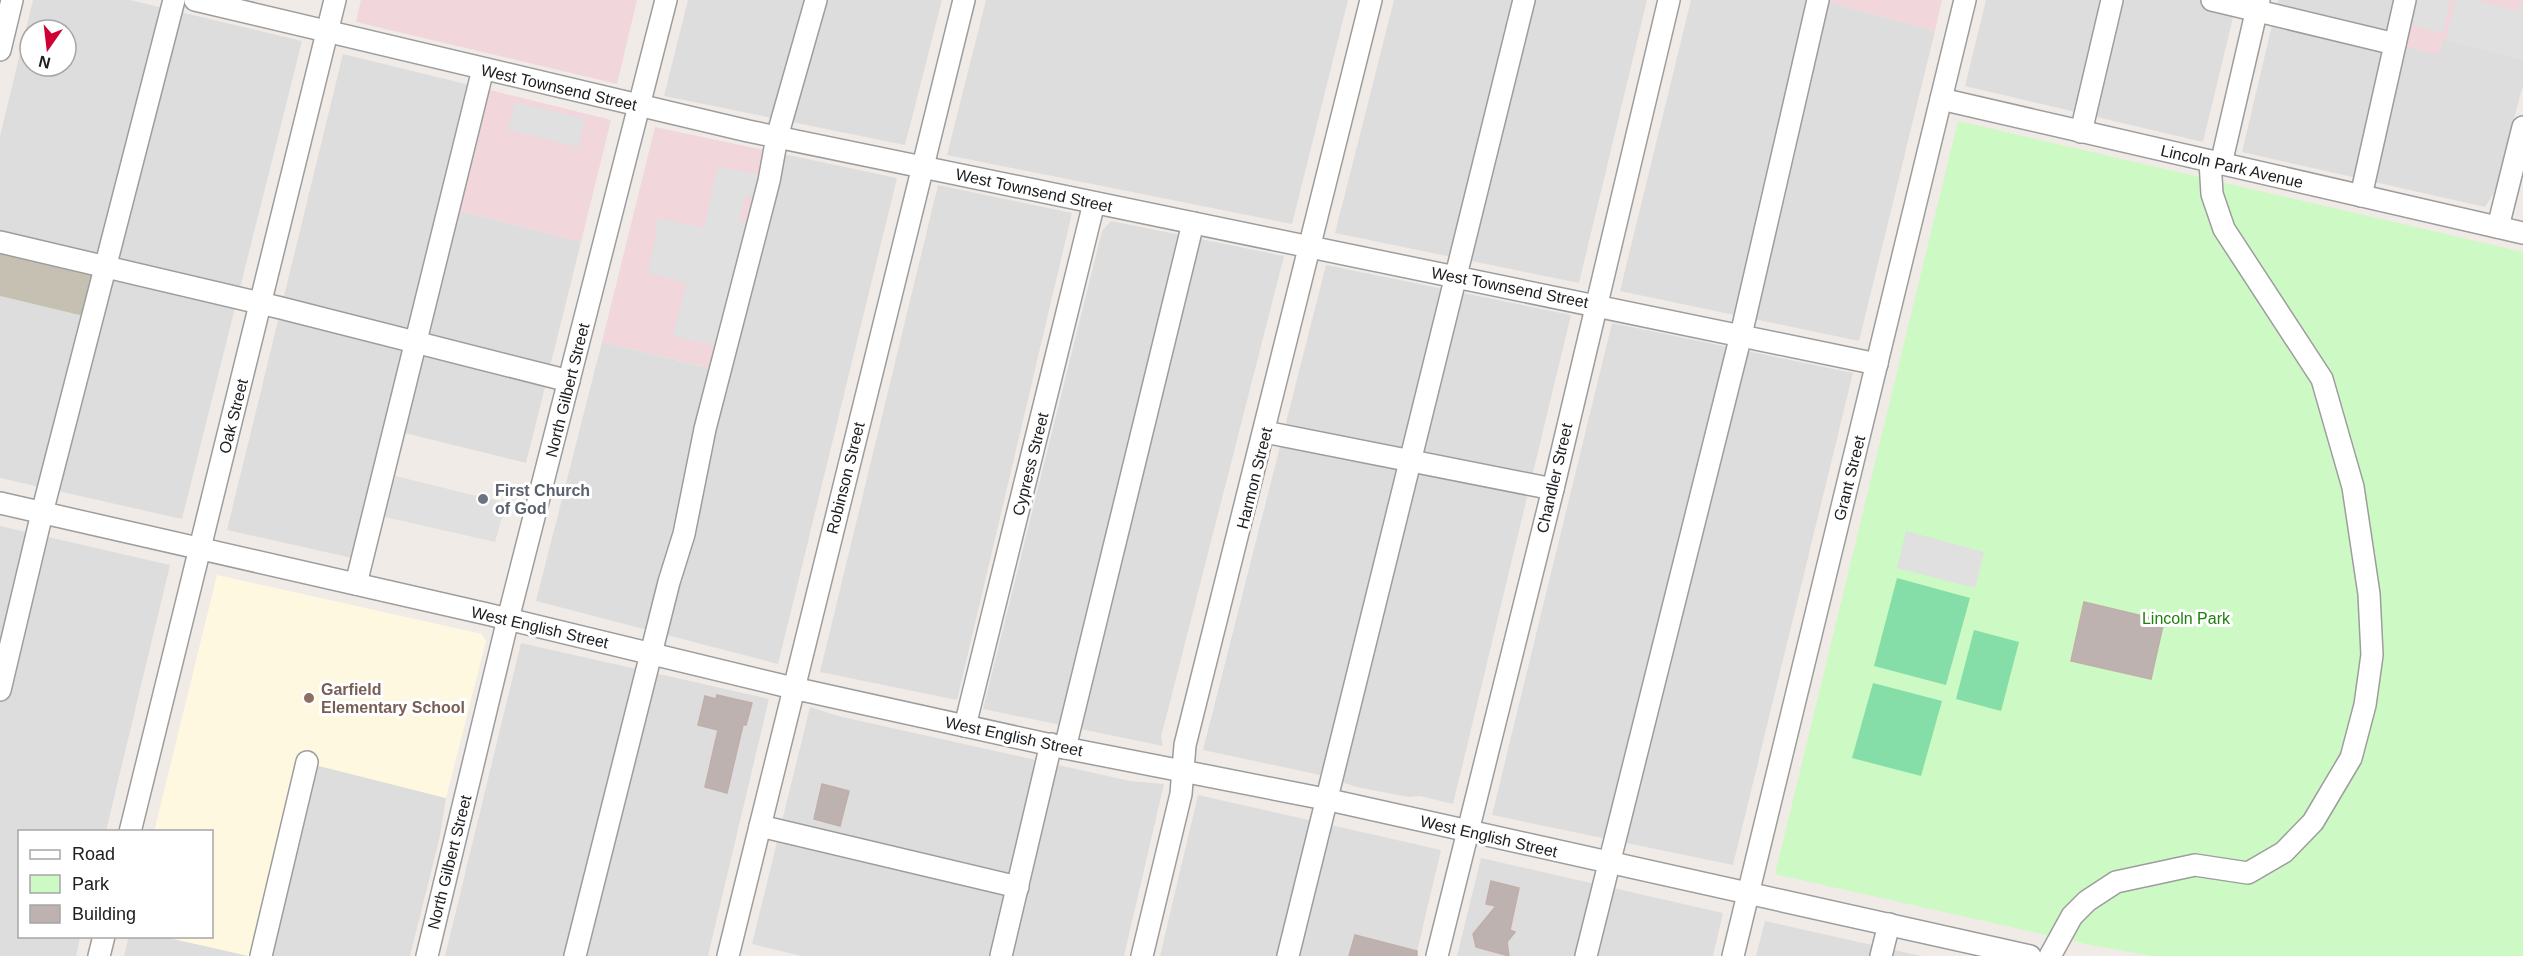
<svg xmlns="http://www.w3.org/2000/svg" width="2523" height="956" viewBox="0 0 2523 956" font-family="Arial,sans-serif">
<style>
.residential{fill:#dedddd;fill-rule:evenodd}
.commercial{fill:#f1d6db}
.education{fill:#fff8e1}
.construction{fill:#c5c0b2}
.park{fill:#cdf9c4}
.pitch{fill:#85dea7}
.parking{fill:#e0e0e0}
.building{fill:#bdb2b0;stroke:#c2aea9;stroke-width:1.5}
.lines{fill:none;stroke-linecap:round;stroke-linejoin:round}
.minor-casing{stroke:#9d9d9d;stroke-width:24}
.minor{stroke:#fff;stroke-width:21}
.worship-dot{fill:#6b7280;stroke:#fff;stroke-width:2}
.education-dot{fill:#8d6e63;stroke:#fff;stroke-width:2}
.labels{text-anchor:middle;stroke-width:6;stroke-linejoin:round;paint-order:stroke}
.street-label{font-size:16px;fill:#202020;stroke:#fff}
.worship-label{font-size:16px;font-weight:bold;fill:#5b616d;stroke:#fff;text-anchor:start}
.park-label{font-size:16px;fill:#1e7f0c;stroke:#fff}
.education-label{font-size:16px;font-weight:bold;fill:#785e54;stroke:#fff;text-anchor:start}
</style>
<rect width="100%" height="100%" fill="#f0ebe6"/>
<g class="residential">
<path d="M33,0H130L302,41L182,519L0,478V296L92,318L0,242V136ZM30,30H66V66H30Z"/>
<polygon points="688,0 942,0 905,145 664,96"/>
<polygon points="986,0 1348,0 1292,224 947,155"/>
<polygon points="1394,0 1647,0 1579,283 1335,233"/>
<polygon points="1691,0 1821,0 1935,31 1859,341 1620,291"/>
<polygon points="1986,0 2212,0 2236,5 2203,142 1965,86"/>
<polygon points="2278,0 2405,0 2442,39 2523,60 2523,85 2494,193 2485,207 2242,152"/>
<polygon points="343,54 478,87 449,208 581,242 526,463 393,430 361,560 227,530"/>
<polygon points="774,152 897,178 778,664 536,601 602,342 721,371"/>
<polygon points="938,185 1072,213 957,700 820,672"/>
<polygon points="1111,221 1284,256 1161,737 1163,746 983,709 1102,231"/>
<polygon points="1326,265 1571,315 1453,804 1420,796 1409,797 1356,787 1329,777 1203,750"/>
<polygon points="1612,323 1853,373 1733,865 1492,815"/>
<polygon points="0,526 170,565 106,831 20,832 20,936 80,937 76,956 0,956"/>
<polygon points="521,643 769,699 708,956 445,956"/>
<polygon points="810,707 838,716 1130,781 1164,784 1124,956 802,956 752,944"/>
<polygon points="307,762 446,798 440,836 410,956 261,956"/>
<polygon points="1198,795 1441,850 1416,956 1160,956"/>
<polygon points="1481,858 1723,913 1713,956 1457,956"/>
<polygon points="1765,921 1921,956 1756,956"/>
<polygon points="129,936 165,937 249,956 124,956"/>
</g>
<g class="commercial">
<polygon points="361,0 637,0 617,84 356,22"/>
<polygon points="1821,0 1942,0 1935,31"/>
<polygon points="2405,0 2523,0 2523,60 2443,39 2439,55 2395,44"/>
<polygon points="478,87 611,120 581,242 449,208"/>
<polygon points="655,127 774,152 722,371 602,342"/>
</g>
<polygon class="education" points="217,575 482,634 486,641 446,798 307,763 261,956 249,956 165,937 212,936 212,832 154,832"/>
<polygon class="construction" points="0,242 105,266 92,318 0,296"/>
<polygon class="park" points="1958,121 2523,252 2523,956 2152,956 2086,944 1775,874"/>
<g class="pitch">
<polygon points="1897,578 1970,598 1946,685 1874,666"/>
<polygon points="1974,630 2019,642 2001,711 1956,699"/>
<polygon points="1873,683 1942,701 1921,776 1852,758"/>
</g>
<g class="parking">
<polygon points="2413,0 2450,0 2443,33 2407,24"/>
<polygon points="2455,0 2473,0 2518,11 2523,0 2523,60 2446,40"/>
<polygon points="515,102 585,119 579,147 508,130"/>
<polygon points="718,167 762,175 758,194 745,197 739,222 752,220 721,347 673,336 686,283 649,273 658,218 704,228"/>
<polygon points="395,476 506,503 495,542 385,517"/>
<polygon points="1906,531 1984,552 1975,588 1897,568"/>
</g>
<g class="building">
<polygon points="2084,602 2164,621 2151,679 2071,661"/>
<polygon points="717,695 752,703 746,725 743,725 727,793 705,787 718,730 698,725 705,696 716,699"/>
<polygon points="822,784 849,791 840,826 814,819"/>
<polygon points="1491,881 1519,888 1510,930 1515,932 1507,942 1509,956 1476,947 1473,934 1496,906 1486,904"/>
<polygon points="1355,935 1417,951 1417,956 1349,956"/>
</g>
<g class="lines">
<defs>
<g id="minor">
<polyline points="195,0 748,131 1877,364"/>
<polyline points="2212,0 2395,44"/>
<polyline points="0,50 12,0"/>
<polyline points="1941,99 2523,233"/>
<polyline points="2081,132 2112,0"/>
<polyline points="2221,164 2259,0"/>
<polyline points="2361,196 2405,0"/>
<polyline points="2498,227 2523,127"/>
<polyline points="0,242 281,308 569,381"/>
<polyline points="1265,432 1553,489"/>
<polyline points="0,503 487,614 793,688 1065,748 1325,799 2030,956"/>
<polyline points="356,584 483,69"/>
<polyline points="0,690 42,513 174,0"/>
<polyline points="965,726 1094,203"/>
<polyline points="1065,748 1193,223"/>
<polyline points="760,826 1018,887"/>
<polyline points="130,832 335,0"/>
<polyline points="99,956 104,936"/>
<polyline points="261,956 307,762"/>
<polyline points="427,956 508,619 666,0"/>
<polyline points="575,956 669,582 684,534 705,429 769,181 777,137 816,0"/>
<polyline points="728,956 964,0"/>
<polyline points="1001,956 1051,744"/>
<polyline points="1142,956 1181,794 1185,745 1371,0"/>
<polyline points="1288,956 1524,0"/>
<polyline points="1437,956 1553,489 1669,0"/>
<polyline points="1586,956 1741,335 1818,0"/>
<polyline points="1733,956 1965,0"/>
<polyline points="1881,956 1889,924"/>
<polyline points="2050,956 2072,916 2087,901 2116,882 2195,865 2248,873 2284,852 2313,822 2351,758 2365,705 2372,655 2369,594 2353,487 2322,379 2224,229 2212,194 2210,161"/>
</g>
</defs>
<use href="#minor" class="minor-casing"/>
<use href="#minor" class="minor"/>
</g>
<circle class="worship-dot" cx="483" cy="499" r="6"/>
<circle class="education-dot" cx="309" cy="698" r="6"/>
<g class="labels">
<g class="street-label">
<text transform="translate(559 87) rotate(13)" y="6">West Townsend Street</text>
<text transform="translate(2232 166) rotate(13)" y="6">Lincoln Park Avenue</text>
<text transform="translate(1034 190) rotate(12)" y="6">West Townsend Street</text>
<text transform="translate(1510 287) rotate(11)" y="6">West Townsend Street</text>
<text transform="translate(567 390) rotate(-76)" y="6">North Gilbert Street</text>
<text transform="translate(233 416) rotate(-76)" y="6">Oak Street</text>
<text transform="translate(1030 464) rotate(-76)" y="6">Cypress Street</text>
<text transform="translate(845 478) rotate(-76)" y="6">Robinson Street</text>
<text transform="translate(1254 478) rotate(-76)" y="6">Harmon Street</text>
<text transform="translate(1554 478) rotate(-77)" y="6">Chandler Street</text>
<text transform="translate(1849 478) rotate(-76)" y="6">Grant Street</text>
<text transform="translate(540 627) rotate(13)" y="6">West English Street</text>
<text transform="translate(1014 736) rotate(12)" y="6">West English Street</text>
<text transform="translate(1489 836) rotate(13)" y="6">West English Street</text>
<text transform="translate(449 862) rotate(-76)" y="6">North Gilbert Street</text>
</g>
<g class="worship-label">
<text x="495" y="496">First Church<tspan x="495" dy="18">of God</tspan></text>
</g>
<g class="park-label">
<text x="2186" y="624">Lincoln Park</text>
</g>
<g class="education-label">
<text x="321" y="695">Garfield<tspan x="321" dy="18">Elementary School</tspan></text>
</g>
</g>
<rect x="18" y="830" width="195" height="108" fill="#ffffff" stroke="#a6a6a6" stroke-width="1.5"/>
<rect x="30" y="850" width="30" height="9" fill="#ffffff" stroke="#a6a6a6" stroke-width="1.5"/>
<text x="72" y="860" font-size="18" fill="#202020">Road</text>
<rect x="30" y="875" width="30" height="18" fill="#cdf9c4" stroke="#a6a6a6" stroke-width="1.5"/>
<text x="72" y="890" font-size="18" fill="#202020">Park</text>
<rect x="30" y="905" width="30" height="18" fill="#bdb2b0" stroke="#a6a6a6" stroke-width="1.5"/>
<text x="72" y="920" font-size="18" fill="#202020">Building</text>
<g transform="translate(48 48) rotate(194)"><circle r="28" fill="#ffffff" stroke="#a6a6a6" stroke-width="1.5"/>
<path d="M0-4.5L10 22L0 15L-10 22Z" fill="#ce0132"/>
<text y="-9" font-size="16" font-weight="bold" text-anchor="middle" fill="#202020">N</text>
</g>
</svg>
